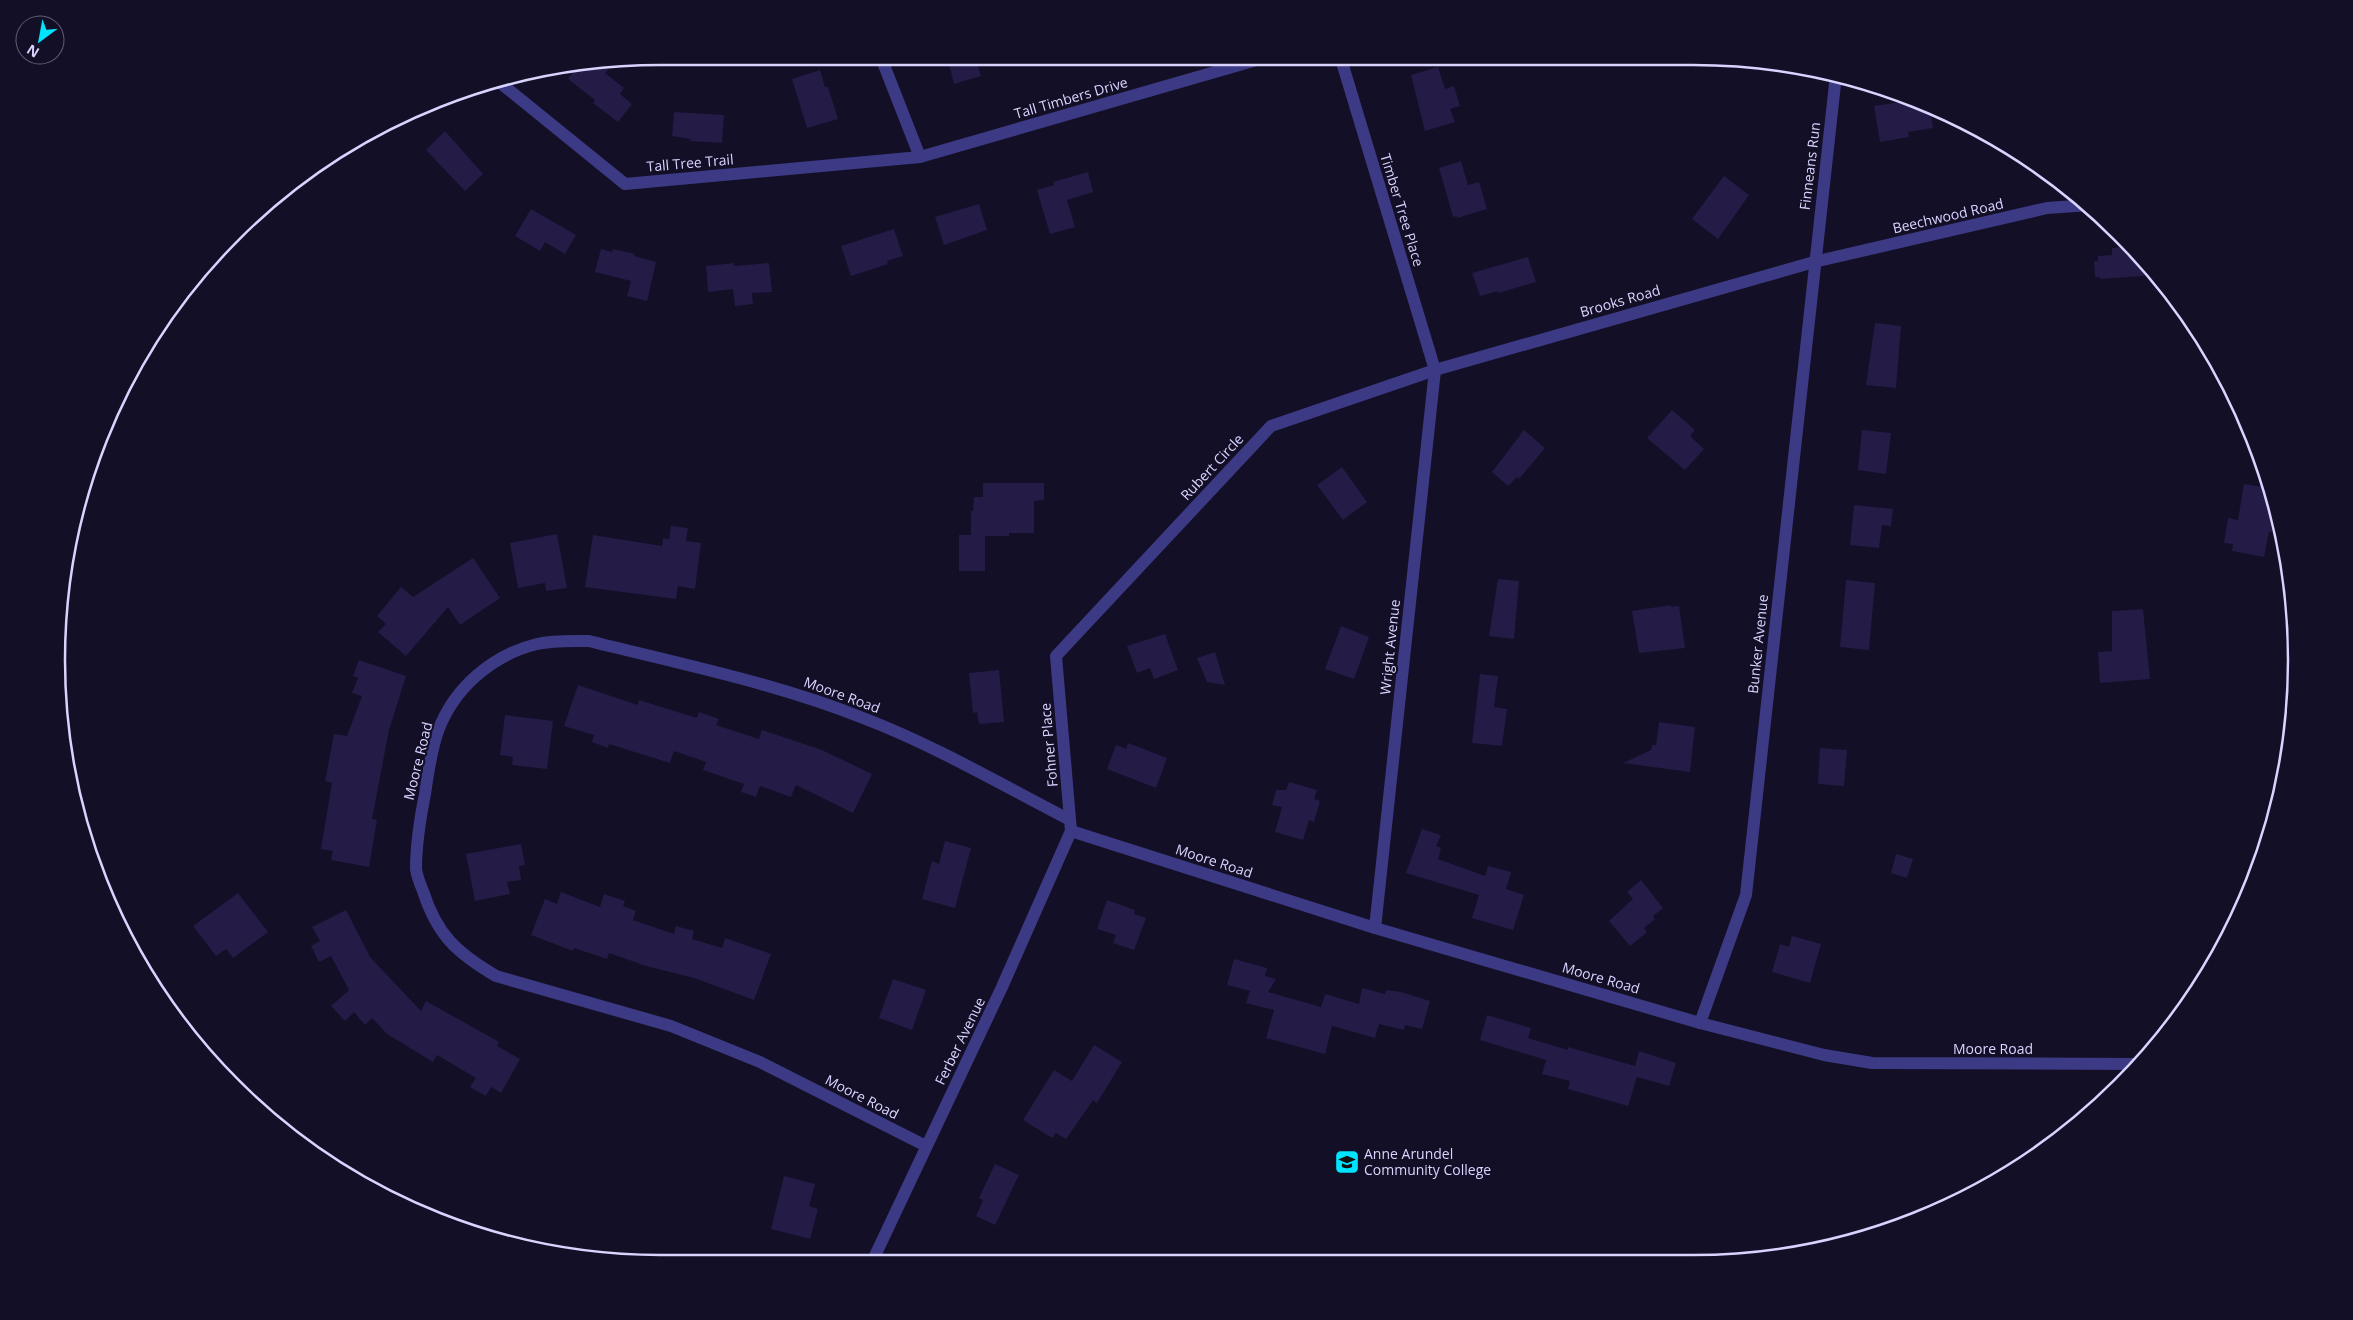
<svg xmlns="http://www.w3.org/2000/svg" width="2353" height="1320" viewBox="0 0 2353 1320" font-family="'Open Sans',sans-serif">
<style>
.building{fill:#241b47}
.lines{fill:none;stroke-linecap:round;stroke-linejoin:round}
.minor{stroke:#3d3a85;stroke-width:12}
.labels{text-anchor:middle;stroke-width:4.5;stroke-linejoin:round;paint-order:stroke}
.street-label{font-size:14px;fill:#d9d4ff;stroke:#130f26}
.poi-label{font-size:14px;fill:#d9d4ff;stroke:#130f26;text-anchor:start}
.rim{fill:none;stroke:#d9d4ff;stroke-width:2.5}
</style>
<rect width="100%" height="100%" fill="#130f26"/>
<g class="building">
<polygon points="948,60 976,60 981,76 954,84"/>
<polygon points="581,61 595,61 608,70 605,73 624,88 620,94 632,104 618,122 593,103 595,100 568,79 573,72 565,65"/>
<polygon points="1438,67 1445,89 1454,86 1460,106 1450,109 1455,122 1425,131 1411,75"/>
<polygon points="820,70 825,87 828,87 838,119 807,128 792,79"/>
<polygon points="1907,101 1930,110 1933,128 1908,132 1909,137 1880,142 1874,106"/>
<polygon points="674,112 724,115 722,143 689,141 691,139 672,136"/>
<polygon points="445,131 483,174 465,191 426,150"/>
<polygon points="1461,161 1468,185 1479,182 1487,209 1457,218 1457,216 1453,217 1439,168"/>
<polygon points="1088,172 1093,192 1067,200 1075,227 1050,234 1037,190 1054,185 1053,182"/>
<polygon points="1724,176 1749,195 1718,239 1692,219"/>
<polygon points="979,204 987,230 944,245 935,217"/>
<polygon points="531,209 576,235 565,254 545,242 540,251 515,236"/>
<polygon points="894,229 903,256 887,261 888,264 851,276 841,246"/>
<polygon points="2129,247 2156,275 2100,279 2100,277 2095,277 2094,261 2098,261 2098,256 2112,255 2112,248"/>
<polygon points="601,249 612,252 613,249 635,254 634,256 656,262 647,301 627,296 631,281 595,272"/>
<polygon points="1528,257 1536,282 1498,293 1498,291 1480,296 1472,273"/>
<polygon points="734,263 734,266 769,263 772,292 752,293 753,304 735,306 733,289 708,292 706,266"/>
<polygon points="1875,323 1901,326 1896,388 1866,385"/>
<polygon points="1672,410 1695,430 1690,436 1704,449 1685,470 1647,438"/>
<polygon points="1524,430 1545,448 1519,479 1517,477 1508,486 1492,472"/>
<polygon points="1862,430 1891,433 1886,474 1858,470"/>
<polygon points="1342,467 1367,502 1343,520 1317,485"/>
<polygon points="983,483 1044,483 1044,500 1034,501 1034,533 1009,533 1009,536 985,536 985,571 959,571 959,535 971,535 971,511 973,511 974,497 983,497"/>
<polygon points="2244,484 2270,488 2276,504 2279,520 2274,519 2272,532 2269,532 2264,557 2232,551 2233,544 2224,543 2228,518 2238,520"/>
<polygon points="1854,505 1893,509 1891,526 1882,525 1879,548 1850,545"/>
<polygon points="671,526 688,528 686,541 701,543 695,589 678,586 676,599 585,587 593,535 662,546 663,538 669,539"/>
<polygon points="557,534 567,588 546,591 545,583 518,588 510,543"/>
<polygon points="473,558 500,598 460,625 448,607 406,656 378,632 386,624 377,616 401,587 413,597"/>
<polygon points="1498,579 1519,581 1514,639 1489,636"/>
<polygon points="1846,580 1875,583 1869,650 1840,647"/>
<polygon points="1671,605 1671,607 1679,606 1685,648 1639,653 1632,611"/>
<polygon points="2143,609 2150,679 2100,683 2098,652 2112,651 2112,611"/>
<polygon points="1341,626 1369,637 1354,679 1325,669"/>
<polygon points="1165,634 1178,670 1154,679 1150,668 1137,673 1127,646"/>
<polygon points="1215,652 1225,685 1207,682 1197,658"/>
<polygon points="359,660 406,676 389,730 372,819 377,820 369,867 331,860 333,851 321,849 332,783 325,781 334,734 347,736 362,696 352,693 358,678 353,676"/>
<polygon points="999,670 1004,722 979,724 977,712 973,713 969,673"/>
<polygon points="1480,674 1498,676 1494,707 1507,709 1502,746 1472,743"/>
<polygon points="578,685 638,705 639,700 697,718 699,712 719,719 716,725 759,739 762,730 822,750 872,774 853,813 796,785 791,797 760,786 756,797 741,792 744,784 703,770 706,762 674,751 670,763 609,744 608,748 592,742 594,735 564,726"/>
<polygon points="505,715 553,721 547,769 512,765 513,757 500,755"/>
<polygon points="1659,722 1695,727 1690,772 1623,763 1651,750 1652,745 1656,745"/>
<polygon points="1128,743 1167,758 1156,788 1107,769 1116,745 1126,749"/>
<polygon points="1820,748 1847,750 1844,786 1818,784"/>
<polygon points="1289,782 1317,790 1314,799 1320,801 1314,822 1309,820 1303,840 1275,832 1282,807 1272,805 1276,790 1286,790"/>
<polygon points="1422,829 1441,835 1436,846 1441,848 1438,859 1485,876 1488,866 1511,872 1506,889 1524,895 1513,930 1472,918 1479,895 1406,873"/>
<polygon points="945,841 971,848 955,908 922,899 932,861 939,864"/>
<polygon points="521,844 525,865 519,866 521,880 507,882 510,894 475,901 466,854"/>
<polygon points="1896,854 1913,859 1907,878 1891,873"/>
<polygon points="1641,880 1663,908 1653,916 1655,919 1644,928 1647,932 1630,946 1609,921 1633,899 1627,892"/>
<polygon points="561,892 600,907 604,894 625,901 623,906 636,911 633,920 674,934 676,926 694,931 692,939 722,948 725,938 771,954 754,1000 694,978 646,966 609,953 607,959 574,948 573,951 531,935 545,899 557,904"/>
<polygon points="238,893 268,932 233,958 226,949 216,956 193,926"/>
<polygon points="1107,900 1135,910 1134,914 1146,918 1134,950 1113,943 1116,935 1097,929"/>
<polygon points="346,910 370,957 421,1011 426,1001 499,1042 497,1046 520,1059 501,1093 491,1087 486,1096 470,1087 476,1078 437,1055 433,1062 387,1034 372,1018 365,1025 354,1012 345,1021 331,1006 349,990 331,956 319,962 311,946 320,941 312,927"/>
<polygon points="1792,936 1821,944 1810,983 1772,972 1780,944 1789,947"/>
<polygon points="1234,959 1267,968 1265,976 1276,979 1268,992 1321,1007 1325,994 1359,1004 1362,988 1385,994 1386,990 1401,992 1430,1001 1422,1029 1405,1025 1404,1030 1379,1024 1375,1038 1332,1026 1325,1054 1266,1038 1274,1010 1246,1003 1250,991 1227,985"/>
<polygon points="893,979 926,990 912,1030 879,1018"/>
<polygon points="1487,1015 1531,1028 1528,1038 1568,1050 1568,1047 1635,1066 1639,1051 1676,1063 1669,1086 1637,1077 1628,1106 1568,1089 1570,1081 1542,1074 1546,1060 1480,1040"/>
<polygon points="1094,1045 1122,1062 1097,1103 1093,1100 1066,1139 1056,1133 1052,1138 1023,1120 1054,1070 1072,1081"/>
<polygon points="995,1164 1019,1175 995,1225 976,1216 983,1200 979,1198"/>
<polygon points="784,1176 815,1184 809,1206 818,1209 810,1239 771,1229"/>
</g>
<g class="lines">
<g class="minor">
<polyline points="1341,59 1435,370 1375,928"/>
<polyline points="882,60 920,157"/>
<polyline points="498,81 625,184 920,157 1260,59"/>
<polyline points="1071,831 1375,928 1700,1023 1824,1055 1872,1063 2137,1064"/>
<polyline points="1700,1023 1746,895 1836,75"/>
<path d="M926,1146L760,1062L671,1026L496,976C457,953 437,935 423,891C420,884 417,876 416,869C416,843 420,819 425,794C428,773 431,751 438,731C454,688 492,655 537,644C554,640 572,641 589,641C681,664 775,683 863,718C934,745 1002,785 1070,820"/>
<polyline points="872,1262 1002,987 1071,831 1056,656 1271,426 1435,370 1814,262 2047,208 2090,205"/>
</g>
</g>
<defs>
<symbol id="university-square" viewBox="-11 -11 22 22"><rect x="-9" y="-9" width="18" height="18" rx="4" fill="#00e5ff" stroke="#130f26"/><path d="M0-5L7-2L0 1L-7-2ZM-4 1L0 2.5L4 1V4Q0 6-4 4Z" fill="#111"/></symbol>
</defs>
<g fill-rule="evenodd">
<use href="#university-square" x="1333" y="1148" width="28" height="28"/>
</g>
<g class="labels">
<g class="street-label">
<text transform="translate(1071 98) rotate(-16)" y="5">Tall Timbers Drive</text>
<text transform="translate(690 163) rotate(-5)" y="5">Tall Tree Trail</text>
<text transform="translate(1810 166) rotate(-83)" y="5">Finneans Run</text>
<text transform="translate(1402 210) rotate(73)" y="5">Timber Tree Place</text>
<text transform="translate(1948 216) rotate(-13)" y="5">Beechwood Road</text>
<text transform="translate(1620 301) rotate(-16)" y="5">Brooks Road</text>
<text transform="translate(1212 467) rotate(-47)" y="5">Rubert Circle</text>
<text transform="translate(1758 644) rotate(-84)" y="5">Bunker Avenue</text>
<text transform="translate(1390 647) rotate(-84)" y="5">Wright Avenue</text>
<text transform="translate(842 695) rotate(20)" y="5">Moore Road</text>
<text transform="translate(1049 745) rotate(-95)" y="5">Fohner Place</text>
<text transform="translate(418 761) rotate(-76)" y="5">Moore Road</text>
<text transform="translate(1214 861) rotate(18)" y="5">Moore Road</text>
<text transform="translate(1601 978) rotate(16)" y="5">Moore Road</text>
<text transform="translate(960 1041) rotate(-64)" y="5">Ferber Avenue</text>
<text x="1993" y="1054">Moore Road</text>
<text transform="translate(862 1097) rotate(27)" y="5">Moore Road</text>
</g>
<g class="poi-label">
<text x="1364" y="1159">Anne Arundel<tspan x="1364" dy="16">Community College</tspan></text>
</g>
</g>
<path d="M0 0H2353V1320H0ZM660 65H1693A595 595 0 0 1 2288 660V660A595 595 0 0 1 1693 1255H660A595 595 0 0 1 65 660V660A595 595 0 0 1 660 65Z" fill="#130f26" fill-rule="evenodd"/>
<path class="rim" d="M660 65H1693A595 595 0 0 1 2288 660V660A595 595 0 0 1 1693 1255H660A595 595 0 0 1 65 660V660A595 595 0 0 1 660 65Z"/>
<g transform="translate(40 40) rotate(212)"><circle r="24" fill="#130f26" stroke="#625e7d"/>
<path d="M0-4L9 19L0 12L-9 19Z" fill="#00e5ff"/>
<text y="-8" font-size="14" font-weight="bold" text-anchor="middle" fill="#d9d4ff">N</text>
</g>
</svg>
